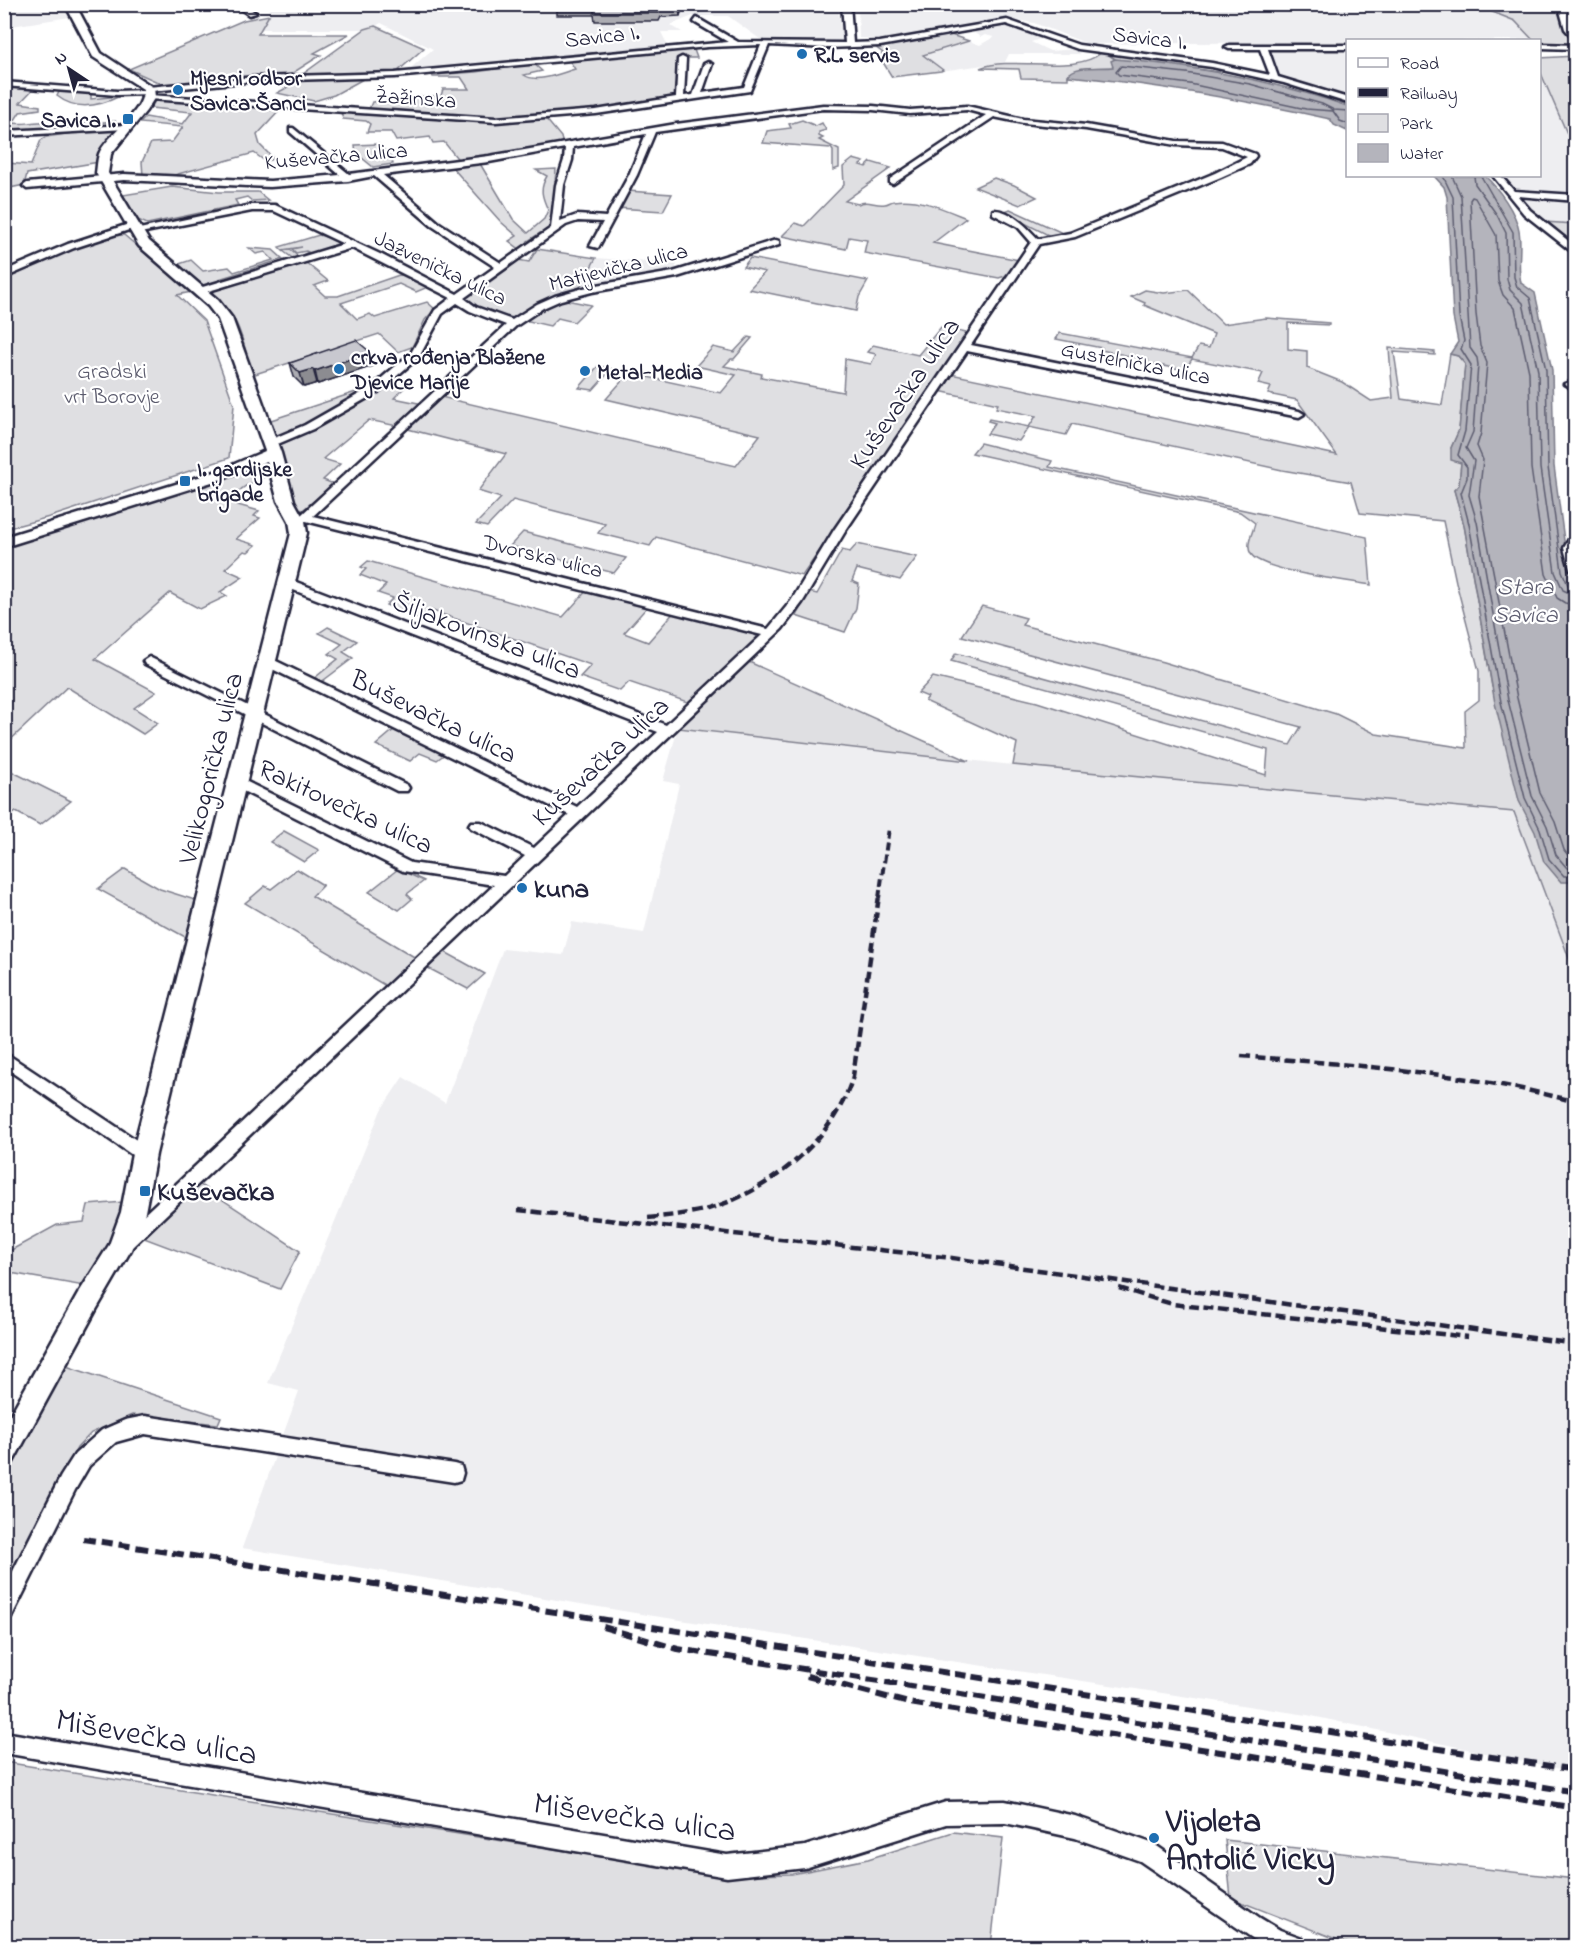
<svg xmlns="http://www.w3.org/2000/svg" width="1580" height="1951" viewBox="0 0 1580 1951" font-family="'Indie Flower',sans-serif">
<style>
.built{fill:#eeeef1}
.green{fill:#dfdfe2;stroke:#80808e;stroke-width:1.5}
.water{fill:#b4b4bc;stroke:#7a7a88;stroke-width:1.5}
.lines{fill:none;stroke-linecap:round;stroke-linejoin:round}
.shore{stroke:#5c5c6f;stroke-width:1.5}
.stream{stroke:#7a7a88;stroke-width:2}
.street-casing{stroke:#22223b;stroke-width:5}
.secondary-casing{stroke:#22223b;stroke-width:5}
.street{fill:#fff;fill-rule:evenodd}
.secondary{fill:#fff;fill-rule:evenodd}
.rail-far2{stroke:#22223b;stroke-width:4;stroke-dasharray:8 4;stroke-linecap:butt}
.rail-far1{stroke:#22223b;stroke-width:4.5;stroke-dasharray:10 4.5;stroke-linecap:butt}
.rail{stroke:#22223b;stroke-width:6;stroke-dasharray:12 6;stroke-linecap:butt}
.wall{fill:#acacb2;stroke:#22223b;stroke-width:1.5}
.shaded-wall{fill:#8c8c91;stroke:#22223b;stroke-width:1.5}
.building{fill:#c8c8cf;stroke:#22223b;stroke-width:1.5}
.poi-dot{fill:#1f6fb2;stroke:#fff;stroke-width:2}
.labels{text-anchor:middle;stroke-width:4.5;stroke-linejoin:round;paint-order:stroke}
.far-street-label{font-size:22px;fill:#22223b;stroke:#fff}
.far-poi-label{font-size:22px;font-weight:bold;fill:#22223b;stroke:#fff;text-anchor:start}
.far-park-label{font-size:22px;fill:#5b5b6d;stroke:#fff}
.far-water-label{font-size:24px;font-style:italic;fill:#5c5c6f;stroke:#fff}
.street-label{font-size:27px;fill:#22223b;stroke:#fff}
.poi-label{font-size:27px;font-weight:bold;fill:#22223b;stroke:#fff;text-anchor:start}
.near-street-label{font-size:33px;fill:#22223b;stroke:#fff}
.near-poi-label{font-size:33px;font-weight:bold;fill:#22223b;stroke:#fff;text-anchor:start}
</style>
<rect width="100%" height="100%" fill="#fff"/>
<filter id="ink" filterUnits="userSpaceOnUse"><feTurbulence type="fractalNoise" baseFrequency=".0167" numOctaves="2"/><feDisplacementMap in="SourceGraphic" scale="12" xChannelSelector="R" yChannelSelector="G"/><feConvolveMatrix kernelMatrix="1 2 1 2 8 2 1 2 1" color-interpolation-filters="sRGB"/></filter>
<g filter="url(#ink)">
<g class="built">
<polygon points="5,4 64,5 70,17 5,27"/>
<polygon points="263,4 837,4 844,41 833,44 764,42 728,16 693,16 670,25 682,32 661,32 668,46 623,49 462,68 406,72 433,49 381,23 371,29 260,29 271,10"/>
<polygon points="858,5 1475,5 1515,21 1523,26 1533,40 1088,44 1034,23 1016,20 996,20 890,40 859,38"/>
<polygon points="1007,23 1046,37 1031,42 1050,51 1075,49 1081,54 1009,54 1005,62 948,70 943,70 922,55 969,41 980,45 994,37 985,35 981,37 969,30"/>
<polygon points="1270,49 1347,49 1347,99 1279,77"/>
<polygon points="1540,71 1575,152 1575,224 1544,222 1502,176 1540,176"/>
<polygon points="537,249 596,258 677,264 673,274 608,283 560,293"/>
<polygon points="678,728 1013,765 1514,812 1575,974 1575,1772 1307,1715 641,1614 242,1548 299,1391 268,1383 381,1110 403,1077 445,1103 503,949 563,955 572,922 644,933 679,784 663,781"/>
</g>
<g class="green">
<polygon points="1475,5 1556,5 1565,29 1573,44 1540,44 1540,40 1533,40 1515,21"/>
<polygon points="269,15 258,34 349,34 314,53 321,55 288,76 162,84 129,69 244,20"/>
<polygon points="375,26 424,48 398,71 386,74 303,74 365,29"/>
<polygon points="948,34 969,41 923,55 943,70 941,71 892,77 879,56 883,53 875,47"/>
<path d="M693,47L697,58H685L677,96L616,109L489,119L360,110L369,109L372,102L401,100L404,97L441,96L443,89H469L461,77H433L432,75L475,72L534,64L542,71L524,75C537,84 561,73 575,69L569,60Z"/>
<path d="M1102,52L1221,69L1219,72L1115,59L1114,67L1086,68L1068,74V79L1021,78L1019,69L980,68C1012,55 1076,76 1102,52Z"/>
<polygon points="1575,56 1575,122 1570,122 1575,134 1575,152 1540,71 1540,58"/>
<polygon points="365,78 334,95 314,101 277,93 301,80"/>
<path d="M4,85L34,88L20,103L40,106V109L20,112L15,120L11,122C19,126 30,122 39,122C66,123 89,124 116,121L104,127L5,132Z"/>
<path d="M73,91L91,92V99L120,96C100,106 76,111 57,96L59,92Z"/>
<polygon points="155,101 228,104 274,110 282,108 257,135 260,145 274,159 265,161 254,153 167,177 143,176 142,162 151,143 172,142 183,127 140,123 146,117 183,124 192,112 151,108"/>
<path d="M340,110C409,119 477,124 546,119L561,137L563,145L460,162L444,142L433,143L430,137L396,141L391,132H367L370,124L366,121L343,119Z"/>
<polygon points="802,120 816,126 822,123 826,130 819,132 819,136 823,138 819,140 839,150 839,168 833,170 833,151 831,148 763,143 767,131 791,128 789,124"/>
<polygon points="92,130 116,130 108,139 109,141 99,162 27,174 24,185 5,189 5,158 7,158 7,163 31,165 41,140 46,137"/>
<polygon points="378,144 391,157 393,164 373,167 356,153 355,145"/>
<path d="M853,159L864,162L860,165L866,167L871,162L891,168L845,201L858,204C867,199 876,206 885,204C888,204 891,201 894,201C919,197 944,209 966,218L933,243L1019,260L1005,276L999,278L864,253L867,240L849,237L846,249L782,236L795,223L804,226L844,185L843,167Z"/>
<path d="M479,162L513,219L528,233L544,219L548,210C542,197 539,189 547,176L536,170L556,169L552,226L544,233H540L528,241L532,243L521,250L509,241L517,236L501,222L451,166Z"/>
<polygon points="994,178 1014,185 1037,197 1020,205 975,187"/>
<polygon points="172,187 219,192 258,192 268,200 252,201 247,197 235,200 238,205 147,224 138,220 123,195"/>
<polygon points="627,191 672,194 663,211 617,208"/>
<polygon points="1010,209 1067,235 1054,238 1003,212"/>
<polygon points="1544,222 1575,224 1575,246"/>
<path d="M124,235L191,292L177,295L204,321L234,405L229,458L53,516L5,529V280C33,267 94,233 124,235Z"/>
<polygon points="319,235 336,240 338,246 295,260 283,251 289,249 299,257 308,252 306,251 296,253 292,249 302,247 282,250 279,247"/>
<polygon points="249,248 273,250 283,259 222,278 223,281 203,288 176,265 191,260 203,271 229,267 234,272 273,260 265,252 256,254"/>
<path d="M537,249L596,258L579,289L545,300L514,318C497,315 476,311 466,298L518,260L529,262Z"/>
<polygon points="750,258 868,281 859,297 856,311 749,289 765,272 743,267"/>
<path d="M305,262L328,281L314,286L325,296H338L399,275L408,276L428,287L416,292L399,284L341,303L357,319L370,314L375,318L427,302L435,309L425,320L412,347L398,352L379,334L252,375C242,338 241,317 209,291Z"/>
<polygon points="1145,290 1164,293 1188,290 1223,324 1266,318 1329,323 1329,325 1288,323 1288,349 1307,351 1307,368 1342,382 1371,401 1393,398 1389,348 1435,352 1435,355 1394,352 1401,399 1442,405 1450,354 1458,356 1465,364 1459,430 1451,448 1461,462 1459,485 1454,490 1464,525 1492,687 1575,693 1575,974 1514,812 1013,765 1017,743 925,701 928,697 918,693 933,677 1037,702 1266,775 1268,750 951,661 956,653 1290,745 1301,727 962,636 982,606 1026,618 1022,625 1163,662 1336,714 1376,734 1466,748 1465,711 1479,700 1479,671 1456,582 1443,521 1360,513 1351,482 1282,470 1072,424 1066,435 1029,427 1019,441 987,434 995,423 988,421 989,419 1029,427 1036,416 996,408 998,404 939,391 951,374 1337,455 1297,400 1268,394 1271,387 1258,384 1263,373 1192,359 1185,370 1147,363 1148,360 1101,350 1102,348 1056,339 1060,333 1192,358 1199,346 1209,348 1214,334 1144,305 1145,303 1131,297"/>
<polygon points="561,299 591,305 574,322 558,318 550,326 524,320 545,306"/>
<polygon points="941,327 970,334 802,576 656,537 650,546 598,533 605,524 513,500 487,527 476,524 501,498 478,491 506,454 408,429 441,397 736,466 760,435 606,399 629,373 721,393 736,375 696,366 713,347 734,352 748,337 752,338 734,359 731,359 724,366 762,374 761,377 843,392 845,359 871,364 876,354 867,352 873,345 918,355"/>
<polygon points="598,366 612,369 593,390 579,388"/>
<polygon points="393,384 405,387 394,398 423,404 397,426 369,420 325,457 323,459 340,464 323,480 334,484 299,513 277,445 312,430"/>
<polygon points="371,387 331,411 276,438 268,421"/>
<path d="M980,443L1052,461L1049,467L1367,537L1371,585C1349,581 1261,571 1251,554C1245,545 1253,533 1255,523L1240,512L972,453Z"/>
<path d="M260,463L264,477C252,483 234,488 234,504L259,511L254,516L260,518L236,539L256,545L248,552L244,551L225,569L243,577L220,592L227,596L200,609L170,593L95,659L156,692L134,708L158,723L143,734L67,687L5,745V545Z"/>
<polygon points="523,532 626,558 614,573 510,546"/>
<polygon points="857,544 917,557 900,580 857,569 852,581 859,584 856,608 845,632 796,616 809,592 817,594 842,550 850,552"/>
<polygon points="368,561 563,617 588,589 649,605 624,633 648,642 675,611 756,633 757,640 690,703 629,682 620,691 580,677 591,665 430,610 420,619 386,605 393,598 378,593 386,585 360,575 366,569 361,567"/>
<polygon points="328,627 357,641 343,652 353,658 320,683 312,680 338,659 329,654 342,644 319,633"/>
<polygon points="749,662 969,761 678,728"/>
<polygon points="395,729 445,754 437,760 420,753 410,761 376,745"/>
<polygon points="4,768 5,768 71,801 40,825 16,812 5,820"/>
<polygon points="284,831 319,850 304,862 270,842"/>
<polygon points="125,869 160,889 195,900 187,938 98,889"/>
<polygon points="297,869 323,885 312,896 416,958 386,986 245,903 265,886 271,889"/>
<polygon points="398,869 424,881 407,894 412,899 399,910 369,892"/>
<polygon points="445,952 485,974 468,989 428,968"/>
<polygon points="199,1184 300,1251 280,1289 144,1238"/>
<polygon points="123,1202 119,1227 84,1286 5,1272 4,1254 57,1225 84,1222 88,1205"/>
<polygon points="63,1365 221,1417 218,1424 132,1415 91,1433 77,1448 5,1583 5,1469"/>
<polygon points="4,1762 724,1876 792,1874 868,1859 953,1832 1003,1838 991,1946 5,1946"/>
<polygon points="1225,1840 1575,1879 1575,1946 1354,1946 1231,1898"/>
</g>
<g class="water">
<path d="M1115,59C1195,66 1272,80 1347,106V131L1334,125L1330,119C1243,100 1158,84 1068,76C1074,64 1100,69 1113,67L1111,61Z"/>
<path d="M1434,176H1485C1498,188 1516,212 1519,231C1522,248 1517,265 1521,283L1535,293L1552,370L1554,466L1568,570L1576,589V882H1561L1544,862L1535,832L1519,801L1495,703L1464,525L1454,490L1459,485L1461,463L1451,460V448L1459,430L1465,364L1458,356L1450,354L1458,342L1453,317L1447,197L1444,187Z"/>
</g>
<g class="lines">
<g class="shore">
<polyline points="1348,111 1334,110 1322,104 1250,84 1186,73 1121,66 1116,72 1119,75 1190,84 1306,109 1333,111 1340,121 1348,124"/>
<polyline points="1443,176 1453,197 1459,316 1464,341 1461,349 1471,365 1465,431 1458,455 1467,467 1467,478 1461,493 1469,524 1501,702 1525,798 1540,829 1549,859 1564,876 1576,876"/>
<polyline points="1452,176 1461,196 1470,348 1477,358 1478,365 1473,432 1466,448 1474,461 1469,495 1477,522 1508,700 1532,796 1547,826 1556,855 1567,868 1576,869"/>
<polyline points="1474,176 1475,184 1497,215 1506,233 1507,279 1510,290 1523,303 1538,371 1540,468 1555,572 1563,590 1576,596"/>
<polyline points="1481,176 1513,232 1514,277 1517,287 1530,298 1546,370 1548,467 1562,571 1568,585 1576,588"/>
<polyline points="1576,605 1565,603 1557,598 1546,574 1531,468 1529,372 1515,308 1503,295 1498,281 1496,235 1475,198 1472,197 1470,200 1476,314 1480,346 1487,363 1481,433 1477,446 1483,460 1479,496 1517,698 1540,793 1555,822 1564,850 1571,859 1576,860"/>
</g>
<polyline class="stream" points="1109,55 1115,59"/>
<defs>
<g id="street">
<polygon points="234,4 243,4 256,13 249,15"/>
<polygon points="842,4 850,4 853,43 880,42 1007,20 1079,45 1212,63 1270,75 1260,49 1229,49 1225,47 1229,45 1348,45 1348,49 1268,49 1278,77 1348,98 1348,103 1284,83 1212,67 1078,49 1006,24 880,46 827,48 769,45 750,91 596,114 496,122 149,99 145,97 149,95 496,118 596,110 676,97 678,59 682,57 686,59 684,96 693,95 704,64 708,62 712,64 702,93 744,87 761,45 708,47 395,77 255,81 152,91 149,94 117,95 4,86 4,82 117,91 145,90 148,87 255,77 395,73 728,42 694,22 697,18 738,42 845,43"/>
<polygon points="1558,4 1565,4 1576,33 1576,41 1565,29"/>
<polygon points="1540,44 1576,45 1576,49 1540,48"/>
<path d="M823,105L873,106L910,110L967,106L1023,119L1086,125L1176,141L1222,142L1255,154L1256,156L1250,164L1221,177L1075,237L1039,244L971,345L1299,411L1304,414L1299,417L967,351L846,530L802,603L782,629L131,1248L125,1251L119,1248L116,1243L119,1238L494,885L403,871L231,785L229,782L231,779H241L411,863L504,876L525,856L471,828L469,825L471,822H481L534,848L569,815L262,664L260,661L262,658H270L577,807L658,732L283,586V580H291L666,725L762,635L306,521L293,523V519L301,515L506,325L470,311L457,303L442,314L419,357L378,392L313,429L273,446H265V442L305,425L370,388L411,353L435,310L451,298L352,248L202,293H196V289L344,244L274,211H252L135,234L130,231L252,205H275L382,255L457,294L495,267L432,226L374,176L348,181L270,187L124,180L27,189L23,186L27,183L124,174L270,181L340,175L290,132V128H293L349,174L489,156L676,124ZM823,109L873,110L910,114L967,110L986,115L890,179V183L893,184L994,117L1023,123L1086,129L1176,145L1222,147L1247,157L1215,173L1070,233L1038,239C1027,227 1010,209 993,210V214L1018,227L1031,242L834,530L791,601L768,629L313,516L516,326L543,308L561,300L592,292L677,277L779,245V241L776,240L673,272L591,286L555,296L537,304L512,320L476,307L464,298L566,225L578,221L603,222L590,246L598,248L637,175L655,132ZM646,134L629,175L606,217L577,215L560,221L564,185L572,160L573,147ZM565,148L564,160L556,185L551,228L501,263L438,222L383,175L489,162Z"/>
<polygon points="129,125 129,129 126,129 4,136 4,131"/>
<polygon points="1493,176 1501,176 1514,191 1576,195 1576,201 1518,196 1530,210 1576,247 1576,255 1524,214"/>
<polygon points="132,223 136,226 135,228 74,248 4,278 4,271 68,244"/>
<polygon points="1576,380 1576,386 1569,387 1564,384"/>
<polygon points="1576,533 1576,572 1570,569 1564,548 1572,534"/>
<polygon points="149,657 407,785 409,788 407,791 397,791 145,664 143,661"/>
<polygon points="4,1052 150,1149 152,1154 150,1159 144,1161 138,1159 4,1067"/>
<polygon points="145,1416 454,1464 461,1466 463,1473 461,1480 454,1482 145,1434 116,1442 89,1466 75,1490 11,1618 4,1621 4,1589 61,1476 75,1454 102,1430 125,1420"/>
<polygon points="4,1732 727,1855 805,1846 946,1802 1005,1801 1075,1816 1154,1844 1260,1918 1280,1930 1302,1938 1305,1946 1264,1946 1140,1861 1075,1838 1005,1823 946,1824 805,1868 727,1877 4,1753"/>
</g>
<path id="secondary" d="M65,4H75L101,53L154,88L155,97L146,111L111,154L108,173L149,241L218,300L232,318L281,453L294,501L305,521L307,533L156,1154L145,1212L131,1250L96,1310L13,1462L4,1465V1426L78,1294L109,1245L121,1212L132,1154L291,533L289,521L278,501L267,461L228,477L4,547V537L218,471L265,451L218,319L208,306L139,246L96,173C97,167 97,160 99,154C107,134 145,113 143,89L93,57Z"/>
</defs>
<use href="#street" class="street-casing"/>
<use href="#secondary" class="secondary-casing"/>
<use href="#street" class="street"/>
<use href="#secondary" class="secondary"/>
<polyline class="rail-far2" points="879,898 889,828"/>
<g class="rail-far1">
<path d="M1241,1056C1354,1065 1466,1072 1576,1102"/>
<polyline points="518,1210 952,1258 1576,1344"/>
<path d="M648,1218C668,1216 688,1214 708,1209C770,1191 835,1139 853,1076L879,896"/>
<polyline points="1119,1288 1172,1304 1468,1337"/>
</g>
<g class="rail">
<polyline points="83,1539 1576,1770"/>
<polyline points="603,1627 678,1649 1576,1792"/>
<polyline points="807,1676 909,1703 1576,1808"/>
</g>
</g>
<g class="wall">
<polygon points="557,4 683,4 680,16 661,17 659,21 595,21 594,15 557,15"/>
<rect x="711" y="4" width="19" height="4"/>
<rect x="791" y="4" width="35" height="4"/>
<polygon points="370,352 373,366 318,384 317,383 304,387 294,377 290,363"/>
</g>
<g class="shaded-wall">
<polygon points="680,4 683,4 680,16 679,8"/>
<polygon points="370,352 373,366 318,384 315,371"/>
<polygon points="313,369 317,383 304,387 300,373"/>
</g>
<g class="building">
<polygon points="557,4 680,4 679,8 660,8 659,13 594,13 594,6 556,6"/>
<polygon points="356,340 370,352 315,371 313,369 300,373 290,363"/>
</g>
</g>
<g class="poi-dot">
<circle cx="802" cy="54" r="6"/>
<circle cx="178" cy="90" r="6"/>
<rect x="122" y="113" width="12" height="12" rx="3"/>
<circle cx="339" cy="369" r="6"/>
<circle cx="585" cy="371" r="6"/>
<rect x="179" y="475" width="12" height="12" rx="3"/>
<circle cx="522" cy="888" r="6"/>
<rect x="139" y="1185" width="12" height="12" rx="3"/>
<circle cx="1154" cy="1838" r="6"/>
</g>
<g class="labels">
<g class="far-street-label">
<text transform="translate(602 35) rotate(-6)" y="8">Savica I.</text>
<text transform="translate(1150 37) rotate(7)" y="8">Savica I.</text>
<text transform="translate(416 97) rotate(4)" y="8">Žažinska</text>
<text transform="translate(336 155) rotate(-5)" y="8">Kuševačka ulica</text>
<text transform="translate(618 266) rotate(-14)" y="8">Matijevička ulica</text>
<text transform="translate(441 267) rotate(26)" y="8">Jazvenička ulica</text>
<text transform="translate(1136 362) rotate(11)" y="8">Gustelnička ulica</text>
<text transform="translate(543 555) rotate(14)" y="8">Dvorska ulica</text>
</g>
<g class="far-poi-label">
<text x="814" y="62">R.L. servis</text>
<text x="190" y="85">Mjesni odbor<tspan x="190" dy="25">Savica Šanci</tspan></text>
<text x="116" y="127" text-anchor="end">Savica I.</text>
<text x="351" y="364">crkva rođenja Blažene<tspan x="351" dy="25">Djevice Marije</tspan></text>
<text x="597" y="379">Metal-Media</text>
<text x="197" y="476">I. gardijske<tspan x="197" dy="25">brigade</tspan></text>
</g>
<g class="far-park-label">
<text x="112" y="378">Gradski<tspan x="112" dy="25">vrt Borovje</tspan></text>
</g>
<g class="far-water-label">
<text x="1525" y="594">Stara<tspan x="1525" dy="28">Savica</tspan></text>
</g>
<g class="street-label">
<text transform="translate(904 393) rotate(-56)" y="9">Kuševačka ulica</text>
<text transform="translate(487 635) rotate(21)" y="9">Šiljakovinska ulica</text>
<text transform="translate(434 716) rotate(26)" y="9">Buševačka ulica</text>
<text transform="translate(600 761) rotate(-43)" y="9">Kuševačka ulica</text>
<text transform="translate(210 768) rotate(-76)" y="9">Velikogorička ulica</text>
<text transform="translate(346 806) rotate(25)" y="9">Rakitovečka ulica</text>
</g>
<g class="poi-label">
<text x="534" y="897">kuna</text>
<text x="157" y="1200">Kuševačka</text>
</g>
<g class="near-street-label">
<text transform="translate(157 1735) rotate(10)" y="12">Miševečka ulica</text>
<text transform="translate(635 1815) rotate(8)" y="12">Miševečka ulica</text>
</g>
<g class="near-poi-label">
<text x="1166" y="1831">Vijoleta<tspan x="1166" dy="38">Antolić Vicky</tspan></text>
</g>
</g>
<rect width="1580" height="1951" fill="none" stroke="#fff" stroke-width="24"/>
<rect x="12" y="12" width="1556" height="1927" fill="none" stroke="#22223b" stroke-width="2" filter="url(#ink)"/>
<rect x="1346" y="39" width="195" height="138" fill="#ffffff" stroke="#a7a7b1" stroke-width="1.5"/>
<rect x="1358" y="58" width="30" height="9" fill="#ffffff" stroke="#a7a7b1" stroke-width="1.5"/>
<text x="1400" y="69" font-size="18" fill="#22223b">Road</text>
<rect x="1358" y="88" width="30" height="9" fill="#22223b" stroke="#a7a7b1" stroke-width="1.5"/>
<text x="1400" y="99" font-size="18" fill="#22223b">Railway</text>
<rect x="1358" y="114" width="30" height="18" fill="#dfdfe2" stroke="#a7a7b1" stroke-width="1.5"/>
<text x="1400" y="129" font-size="18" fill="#22223b">Park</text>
<rect x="1358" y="144" width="30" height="18" fill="#b4b4bc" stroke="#a7a7b1" stroke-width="1.5"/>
<text x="1400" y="159" font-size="18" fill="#22223b">Water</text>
<g transform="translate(69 69) rotate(324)" stroke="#ffffff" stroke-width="4.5" paint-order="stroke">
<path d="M0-4.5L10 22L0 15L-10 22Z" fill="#22223b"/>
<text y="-9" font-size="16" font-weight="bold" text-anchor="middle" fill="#22223b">N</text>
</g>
</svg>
